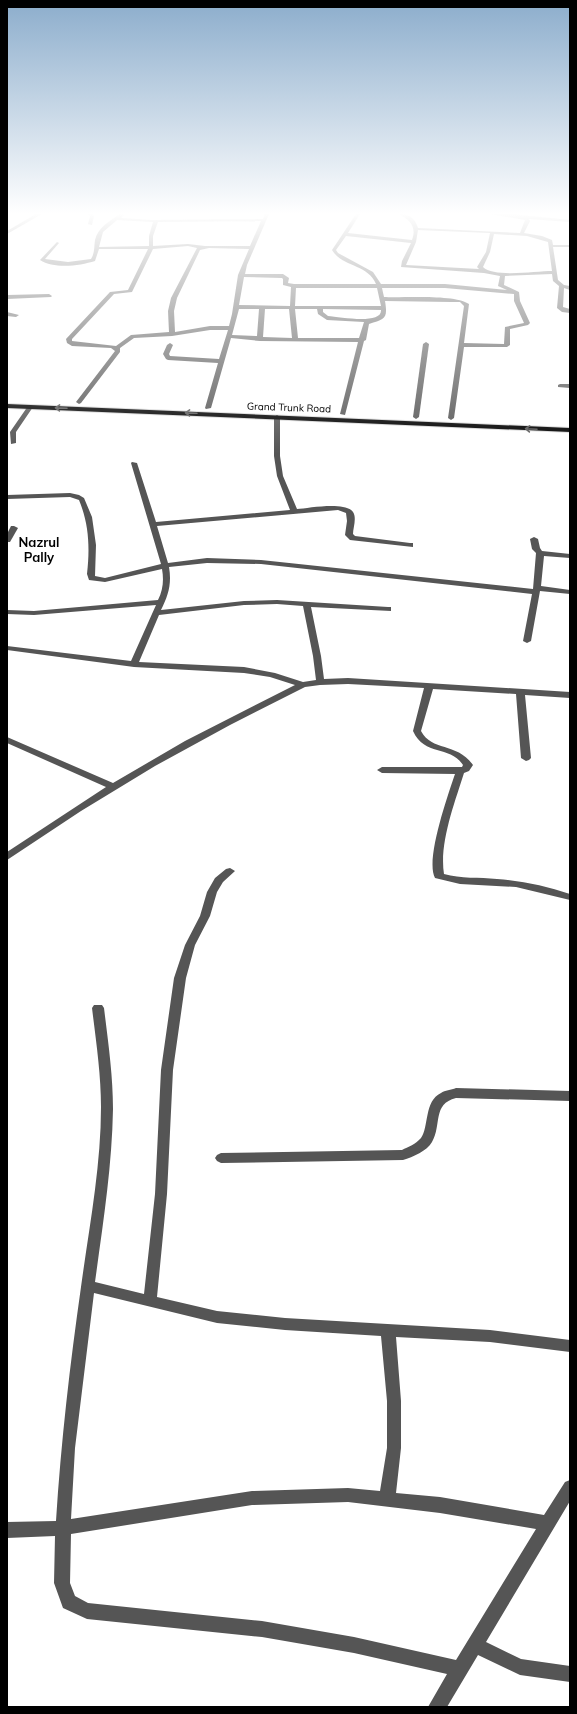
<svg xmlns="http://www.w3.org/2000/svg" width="577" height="1714" viewBox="0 0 577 1714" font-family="Mulish,sans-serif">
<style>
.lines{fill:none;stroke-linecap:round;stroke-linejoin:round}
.major-casing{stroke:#dbdbdb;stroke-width:2}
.minor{fill:#555;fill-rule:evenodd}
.major{fill:#000;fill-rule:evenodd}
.oneway{stroke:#595959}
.labels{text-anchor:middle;stroke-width:3;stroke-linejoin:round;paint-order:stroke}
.far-street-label{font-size:10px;fill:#000;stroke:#fff}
.far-district-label{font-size:13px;font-weight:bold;fill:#000;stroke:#fff}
</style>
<rect width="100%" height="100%" fill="#fff"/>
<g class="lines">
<defs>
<polygon id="major" points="7,404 570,428 570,432 7,408"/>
</defs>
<use href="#major" class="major-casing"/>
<g class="minor">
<polygon points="36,214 42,214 7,234 7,231"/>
<polygon points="87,214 92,214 94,216 92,225 88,224 90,216"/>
<path d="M120,214L124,215L121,218L151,220L263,219L265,214H269L247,265L245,274H283L289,278L288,283L294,284H376C368,264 342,267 332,250L356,214H360L348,233L412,240C417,227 410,220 399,214C409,214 415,218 418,228L520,233L525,220L490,214H512L570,220V222L529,219L530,221L524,233L542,236L552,240L553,245H570V247H553L558,280L564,285L570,286V290L564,288L563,307L570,309V313L562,312L557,308L559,286L553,281L552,274L505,276L504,285L519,292L520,301L530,323L528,325L510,329V345L507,347H464L454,418L451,420L448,418L464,306L460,302H451L385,301C388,319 385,319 369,324L366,340L364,341L345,415L340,414L358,342L260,341L231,338L211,408L206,409L205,408L218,363L168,360L166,359L163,354L167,345L170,343L173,345L169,354L170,356L219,359L228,330H210L172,336L134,338L120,348V352L81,403L79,404L76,402L115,351L111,348L72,346L67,343L66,339L110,292L128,290L148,249H99L95,261C79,266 54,269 40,260L57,242L59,243L45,259L68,262L91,259C95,253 94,246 95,240C98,227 110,221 120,214ZM117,220L153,222L149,236V246L99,247L103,232ZM261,221L250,246H205L188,244L153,246V236L158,222ZM418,230L490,233L486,252L477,267L479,269L406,265L416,242ZM494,234L527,236L548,242L552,271C536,271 494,278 483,267L490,252ZM346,236L411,243L402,261L401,267L484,273L500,276L498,286L507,290L445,284H381L373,272L338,253L336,250ZM188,246L197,248L171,298L168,311L169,332L131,335L116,346L72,341V339L114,294L132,292L153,249ZM209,248L249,249L238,275L232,314L229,326H210L175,332L174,311L177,298L200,250ZM244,277L282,278L283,279V285L291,287L290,306L239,305ZM296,288H377L381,306H295ZM382,288H445L514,294V301L524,323L505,327L504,344L464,343L469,304C454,294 404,298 384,297ZM239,309H259L257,336L232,335ZM265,309H289L292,338L263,337ZM295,309H317L318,314L327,320L364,322L359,338H298ZM323,309L381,310C382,325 340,317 328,316L323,312Z"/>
<polygon points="49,294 52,296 51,297 7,299 7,295"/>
<polygon points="7,312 19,315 16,317 7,316"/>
<polygon points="426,342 429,344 419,417 416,419 413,417 423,344"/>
<polygon points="560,384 570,384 570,388 558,387 558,385"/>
<polygon points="28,406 33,407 16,432 16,443 11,444 10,432"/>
<path d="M277,415L280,417V456L283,476L297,509C308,508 346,501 353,512C357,518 353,528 353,534L355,536L410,543H413V547L350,540L345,535L347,521L346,513L338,510L157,526L168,563L207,558L261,560L533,589L536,553L532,549L530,539L534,537L538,539L540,548L542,551L570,554V558L544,556L541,586L570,590V594L540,591L531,641L527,643L523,641L532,594L261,564L207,563L169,567C172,584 168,596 161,610L244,601L277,600L388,607H391V611L311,607L321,656L324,679L348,678L570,692V698L525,695L531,758L529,760L526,761L521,758L516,694L433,689L421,731C432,752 457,742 473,765L469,771L464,773C455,802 439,843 444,874C461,879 479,877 497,879C522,881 546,886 570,894V900L516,887L460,884L435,878C425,860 448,795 455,774L382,773L377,770L382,767H462L463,765C450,745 425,757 413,731L424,688L348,684L320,685L305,687L230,725L155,766L81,811L7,860V852L106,787L7,743V737L113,783L185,741L295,685L270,677L244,673L134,667L7,650V646L131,661L156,605L34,615L7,614V610L34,611L158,600C163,590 164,580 162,569L105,582L89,580L87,574C90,548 89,524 79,500L70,497L7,499V495L70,493L79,495L84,498L92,517L96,545L95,576L105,578L161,564L131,463L132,462L137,463L156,522L290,510L277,476L274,456V417ZM277,604L303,606L313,656L316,680L303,682L275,673L244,667L139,662L159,615L244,605Z"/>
<polygon points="11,526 14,526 18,528 10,542 7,542 7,534"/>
<path d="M230,868L235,871L223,882L217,892L210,916L195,945L186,978L173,1070L167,1194L157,1297L217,1311L285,1318L490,1330L570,1340V1352L490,1342L396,1337L401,1401V1448L396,1493L440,1497L544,1515L565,1482L570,1480V1501L486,1642L521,1659L570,1666V1682L520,1675L478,1655L447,1707H428L447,1674L354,1653L262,1637L87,1619L63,1608L54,1583L55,1536L7,1538V1522L56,1521C61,1442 70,1364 81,1287C89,1228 101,1167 101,1107C101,1074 96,1041 92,1008L94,1005H102L104,1008C108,1041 113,1075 113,1109C112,1167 103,1224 95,1282L144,1294L155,1194L161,1070L174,978L185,945L200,916L207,892L215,878L226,869ZM94,1293L217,1323L285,1330L381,1336L387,1401V1448L380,1491L348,1488L252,1491L71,1519L75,1448ZM348,1502L440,1513L536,1529L456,1660L354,1637L262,1621L88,1603L75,1596L70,1583L71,1534L252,1505Z"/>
<path d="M456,1088L570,1091V1101L456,1098C432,1104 442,1125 432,1142C427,1151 413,1157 403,1160L221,1163L217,1161L215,1158L217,1155L221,1153L402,1150C408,1147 416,1144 421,1138C429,1127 424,1101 441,1093C445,1090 451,1090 456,1088Z"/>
</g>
<use href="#major" class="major"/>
</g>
<defs><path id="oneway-shaft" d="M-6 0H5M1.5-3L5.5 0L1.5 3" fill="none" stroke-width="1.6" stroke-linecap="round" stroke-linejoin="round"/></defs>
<g class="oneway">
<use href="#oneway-shaft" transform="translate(61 408) rotate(-178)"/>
<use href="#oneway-shaft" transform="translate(191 413) rotate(-178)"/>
<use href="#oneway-shaft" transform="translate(531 429) rotate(-177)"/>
</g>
<linearGradient id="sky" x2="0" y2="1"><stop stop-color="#8cadcc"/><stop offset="0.47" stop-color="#fff"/><stop offset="1" stop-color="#fff" stop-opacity="0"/></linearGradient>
<rect width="577" height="454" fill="url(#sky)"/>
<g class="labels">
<g class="far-street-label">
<text transform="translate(289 407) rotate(2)" y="4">Grand Trunk Road</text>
</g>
<g class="far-district-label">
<text x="39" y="547">Nazrul<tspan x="39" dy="15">Pally</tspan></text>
</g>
</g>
<rect width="577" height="1714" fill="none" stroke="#000000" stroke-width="16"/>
</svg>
